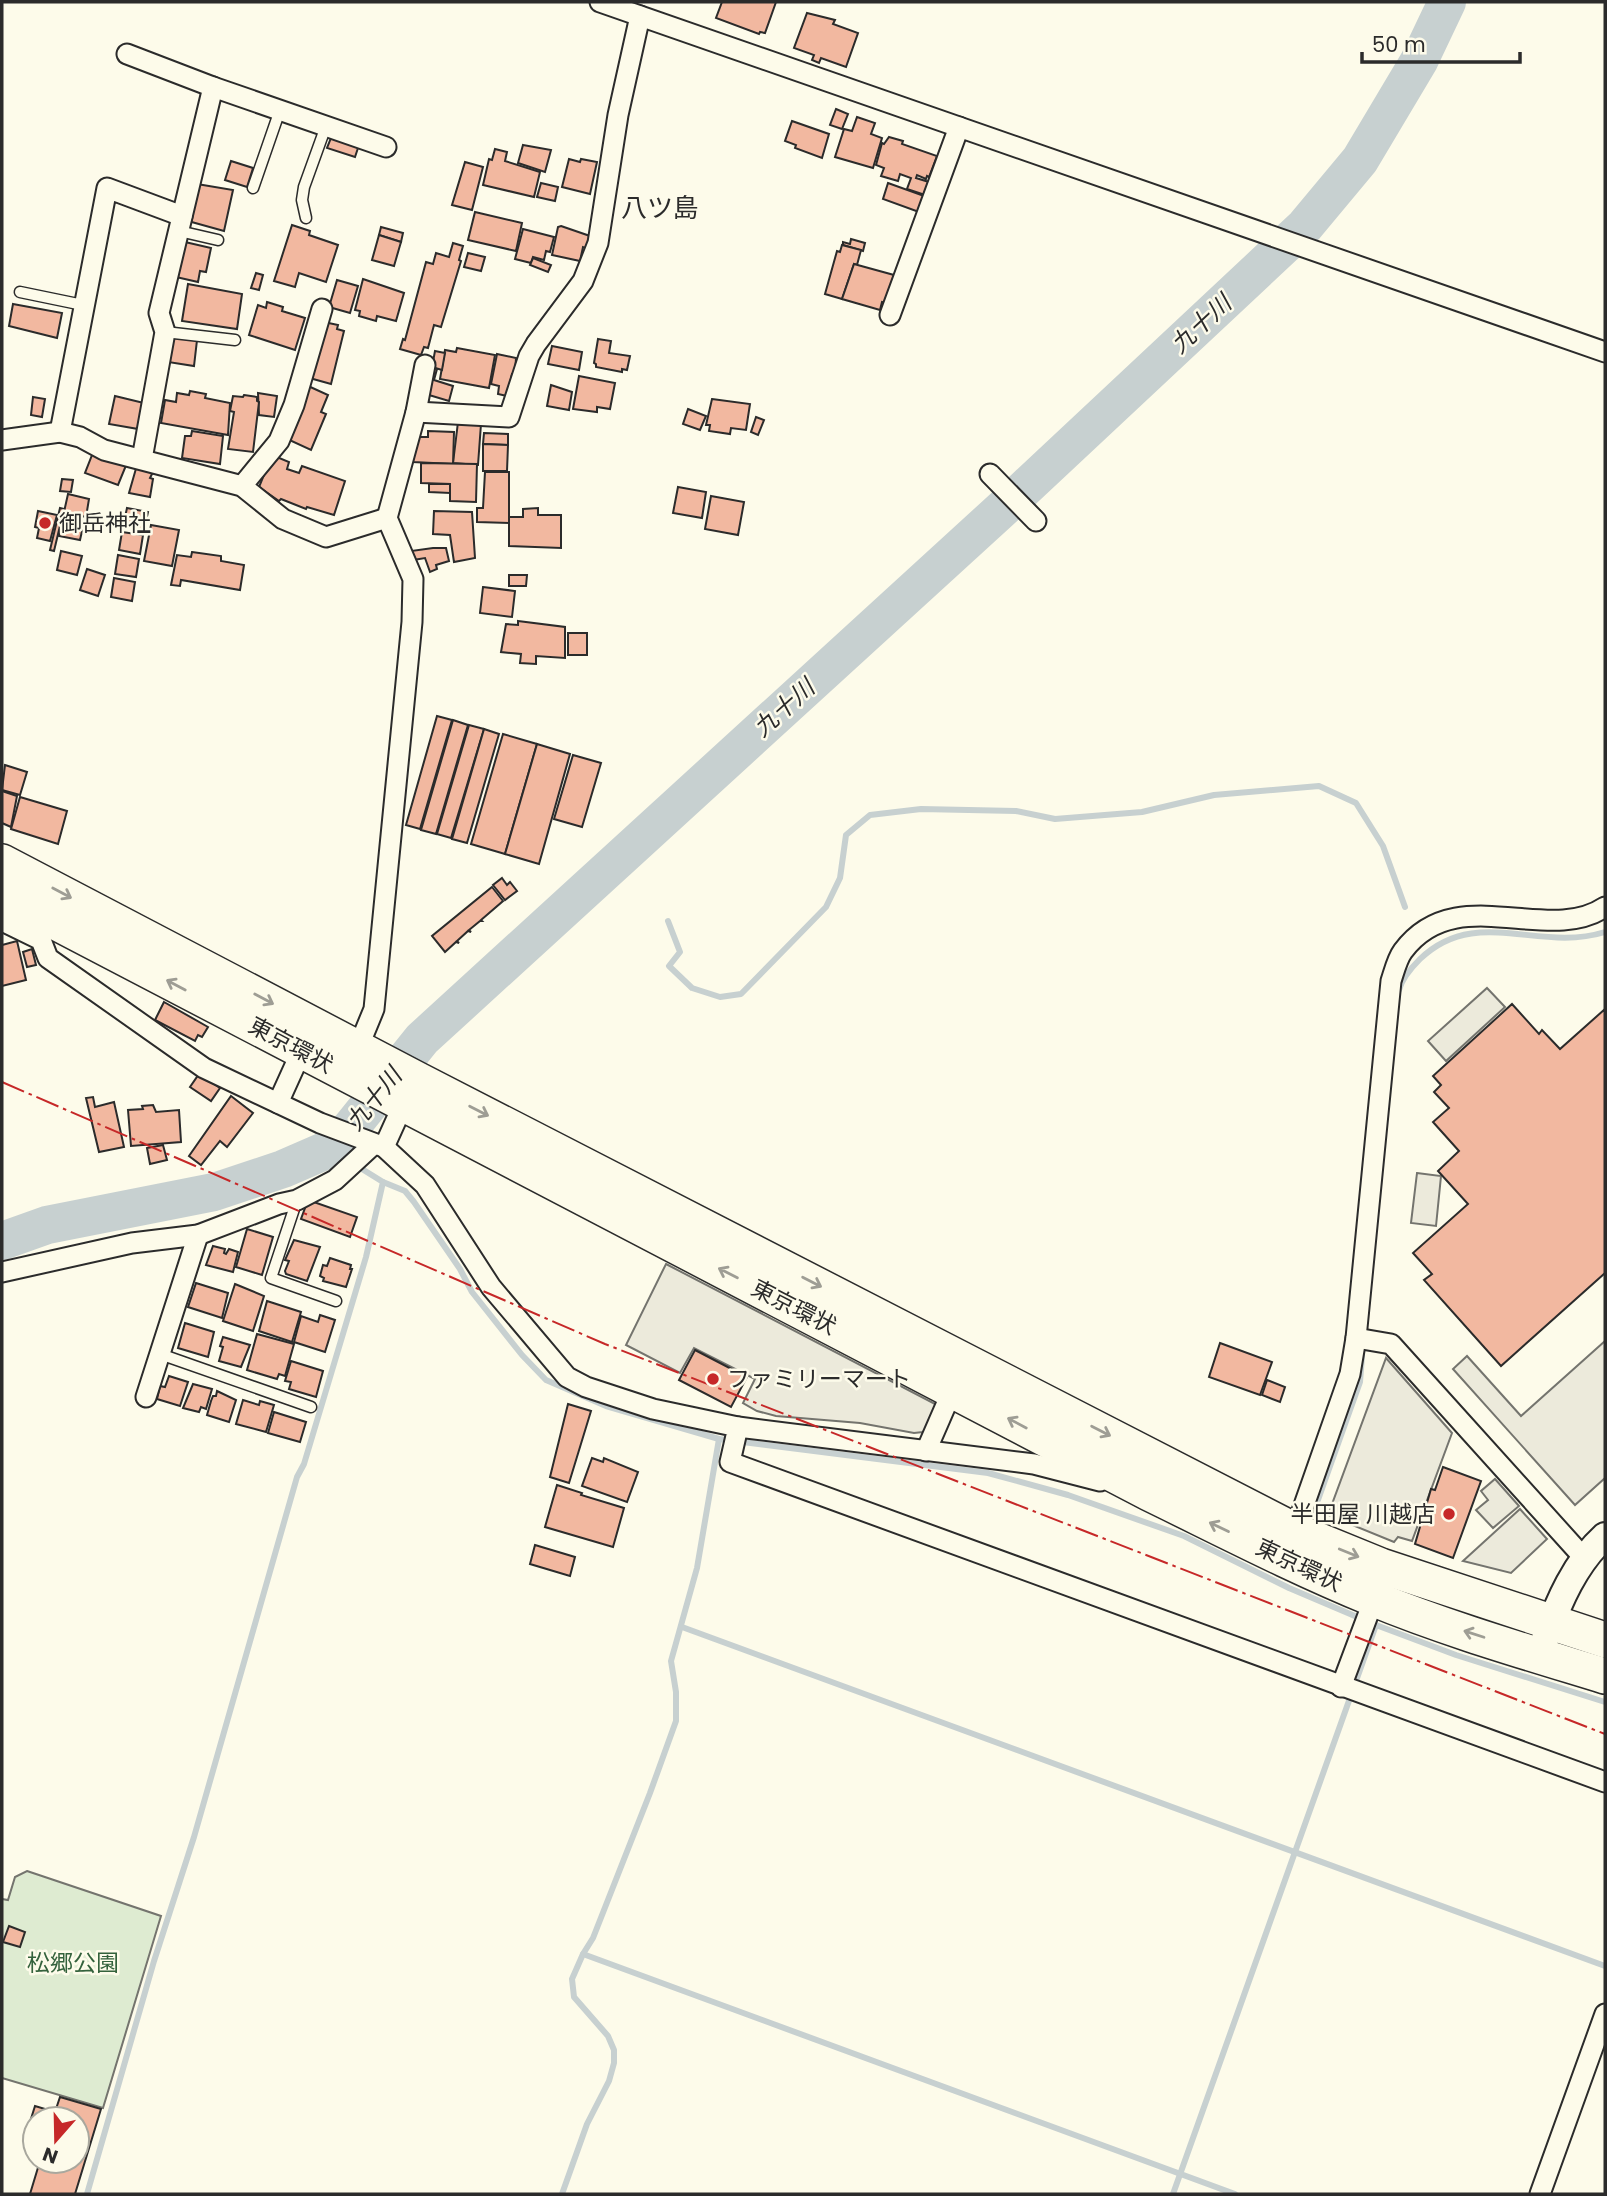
<svg xmlns="http://www.w3.org/2000/svg" width="1607" height="2196" viewBox="0 0 1607 2196" font-family="Poppins,'Noto Sans JP',sans-serif">
<style>
.green{fill:#deebd1;stroke:#74746e;stroke-width:2}
.parking{fill:#eceadb;stroke:#74746e;stroke-width:2}
.lines{fill:none;stroke-linecap:round;stroke-linejoin:round}
.stream{stroke:#c7d0d0;stroke-width:6}
.river{stroke:#c7d0d0;stroke-width:38}
.building{fill:#f2b8a0;stroke:#2b2b2b;stroke-width:2}
.lane-casing{stroke:#2b2b2b;stroke-width:13}
.street-casing{stroke:#2b2b2b;stroke-width:23}
.secondary-casing{stroke:#2b2b2b;stroke-width:30}
.highway-casing{stroke:#2b2b2b;stroke-width:38}
.lane{stroke:#fdfbea;stroke-width:10}
.street{stroke:#fdfbea;stroke-width:19}
.secondary{stroke:#fdfbea;stroke-width:26}
.highway{stroke:#fdfbea;stroke-width:35}
.power{stroke:#c62828;stroke-width:2;stroke-dasharray:24 5 3.5 5;stroke-linecap:butt}
.oneway{stroke:#9e9d94}
.poi-dot{fill:#c62828;stroke:#fdfbea;stroke-width:2.5}
.labels{text-anchor:middle;stroke-width:5;stroke-linejoin:round;paint-order:stroke}
.poi-label{font-size:23px;fill:#2b2b2b;stroke:#fdfbea;text-anchor:start}
.street-label{font-size:23px;fill:#2b2b2b;stroke:#fdfbea}
.park-label{font-size:23px;fill:#34623c;stroke:#fdfbea}
.water-label{font-size:24px;font-style:italic;fill:#2b2b2b;stroke:#fdfbea}
.quarter-label{font-size:26px;fill:#2b2b2b;stroke:#fdfbea}
</style>
<rect width="100%" height="100%" fill="#fdfbea"/>
<polygon class="green" points="27,1871 161,1916 103,2108 2,2078 2,1899 8,1900 15,1877"/>
<g class="parking">
<polygon points="1487,988 1505,1007 1446,1061 1428,1041"/>
<polygon points="1417,1173 1441,1176 1436,1226 1411,1223"/>
<polygon points="666,1264 939,1406 934,1420 923,1432 914,1433 860,1423 776,1416 757,1411 743,1403 755,1379 694,1348 680,1373 626,1345"/>
<polygon points="1605,1341 1605,1478 1575,1505 1453,1369 1467,1356 1521,1416"/>
<polygon points="1386,1358 1452,1433 1412,1541 1398,1537 1394,1542 1328,1515"/>
<polygon points="1495,1479 1519,1506 1493,1528 1476,1510 1488,1500 1481,1491"/>
<polygon points="1520,1509 1547,1539 1511,1573 1463,1561"/>
</g>
<g class="lines">
<g class="stream">
<polyline points="668,921 680,952 669,966 692,988 720,997 741,994 826,907 840,878 846,835 870,815 921,809 1016,811 1055,819 1142,812 1214,795 1319,786 1356,803 1383,846 1405,907"/>
<path d="M1399,990C1402,979 1411,968 1420,959C1476,905 1538,953 1605,932"/>
<polyline points="383,1182 405,1191 414,1202 460,1269 472,1292 522,1355 546,1380 606,1406 719,1439 988,1473 1068,1495 1184,1536 1289,1588 1376,1625 1173,2194"/>
<polyline points="1314,1511 1360,1382 1362,1356"/>
<polyline points="1376,1625 1456,1655 1605,1702"/>
<polyline points="682,1627 1605,1966"/>
<polyline points="583,1954 1235,2194"/>
<polyline points="87,2194 154,1961 194,1837 297,1477 304,1464 366,1257 383,1182 362,1169 336,1146"/>
<polyline points="562,2194 587,2124 609,2081 614,2063 614,2050 608,2036 574,1997 572,1979 583,1954 593,1938 650,1793 676,1721 676,1692 671,1661 697,1568 719,1439"/>
</g>
<polyline class="river" points="2,1241 47,1225 214,1192 283,1169 336,1146 422,1039 1024,489 1305,226 1360,160 1419,61 1447,2"/>
</g>
<g class="building">
<polygon points="722,2 776,2 765,33 760,32 759,34 716,18"/>
<polygon points="807,13 835,20 833,24 858,33 846,67 821,58 819,63 812,60 814,55 794,48"/>
<polygon points="836,109 848,114 842,129 830,125"/>
<polygon points="857,117 875,123 871,134 882,138 873,168 835,157 844,129 852,131"/>
<polygon points="792,121 829,134 822,158 795,148 796,145 785,141"/>
<polygon points="333,133 360,142 355,157 327,148"/>
<polygon points="889,137 903,141 902,144 937,156 929,177 927,176 926,179 917,175 916,178 929,182 925,195 907,189 911,178 900,174 898,181 881,176 884,168 876,165 882,143 884,144"/>
<polygon points="523,145 551,150 545,172 518,163"/>
<polygon points="495,149 507,152 505,161 540,172 534,197 483,185 489,159 492,160"/>
<polygon points="569,159 580,162 581,159 597,162 590,194 562,187"/>
<polygon points="231,161 253,168 247,187 225,180"/>
<polygon points="465,162 483,167 472,210 452,205"/>
<polygon points="541,183 558,187 555,201 537,197"/>
<polygon points="888,183 927,197 919,212 883,199"/>
<polygon points="197,184 233,190 224,231 188,221"/>
<polygon points="475,212 522,223 516,251 468,240"/>
<polygon points="292,225 310,231 309,235 338,245 326,282 299,273 295,287 274,281"/>
<polygon points="561,226 590,236 588,249 583,247 580,261 552,255 558,227"/>
<polygon points="381,227 403,233 401,242 379,235"/>
<polygon points="523,229 554,237 550,252 546,251 544,260 533,257 531,263 515,259"/>
<polygon points="379,235 401,242 394,266 372,260"/>
<polygon points="851,239 865,243 863,251 843,245 843,242 850,244"/>
<polygon points="185,242 211,248 206,272 200,271 198,282 176,277"/>
<polygon points="453,243 463,246 459,260 461,261 441,327 434,325 428,348 424,347 421,355 400,349 403,339 405,340 426,262 433,264 436,253 449,257"/>
<polygon points="842,245 861,250 857,265 854,264 842,299 825,294 837,251 840,252"/>
<polygon points="468,253 485,257 481,271 464,267"/>
<polygon points="533,258 551,265 548,272 530,265"/>
<polygon points="854,264 894,275 886,303 882,302 880,310 842,299"/>
<polygon points="256,273 263,275 259,290 251,288"/>
<polygon points="363,279 404,293 396,321 377,316 376,321 359,316 360,311 355,310"/>
<polygon points="337,280 358,286 350,313 329,307"/>
<polygon points="188,284 242,294 237,329 182,321"/>
<polygon points="267,302 283,307 282,311 305,318 295,350 249,335 258,305 266,308"/>
<polygon points="13,304 62,313 57,338 9,326"/>
<polygon points="324,322 338,325 337,329 344,331 331,384 306,377"/>
<polygon points="171,336 197,340 194,366 168,362"/>
<polygon points="598,339 611,341 609,353 630,356 627,370 622,369 622,372 596,367 596,364 594,363"/>
<polygon points="552,346 582,352 579,370 548,364"/>
<polygon points="457,348 495,355 489,388 440,379 445,350 456,352"/>
<polygon points="435,351 445,353 442,370 432,367"/>
<polygon points="497,354 516,358 515,374 512,374 507,396 498,394 499,386 491,384"/>
<polygon points="431,368 437,369 434,380 453,386 449,401 429,395 427,402"/>
<polygon points="579,376 615,383 610,409 597,407 597,412 573,409"/>
<polygon points="306,385 328,395 321,412 326,414 311,450 285,438"/>
<polygon points="551,385 572,392 569,410 547,406"/>
<polygon points="190,391 206,394 205,398 230,403 228,435 161,423 165,400 176,402 177,393 189,395"/>
<polygon points="258,393 277,396 274,417 259,415"/>
<polygon points="244,395 257,397 257,401 259,402 253,452 228,449 234,412 230,411 233,396 243,397"/>
<polygon points="115,396 148,404 144,430 109,424"/>
<polygon points="33,397 45,399 42,417 31,415"/>
<polygon points="712,399 750,404 746,430 731,428 730,434 709,431 710,425 706,425"/>
<polygon points="688,409 706,416 700,430 683,424"/>
<polygon points="756,417 764,420 758,435 751,432"/>
<polygon points="458,422 481,424 478,465 453,463"/>
<polygon points="192,431 223,436 220,464 182,458 185,436 191,436"/>
<polygon points="428,431 454,432 453,464 413,462 414,437 428,437"/>
<polygon points="484,433 508,434 508,445 483,444"/>
<polygon points="483,444 508,445 507,471 483,471"/>
<polygon points="94,450 127,463 118,485 85,473"/>
<polygon points="272,455 289,462 287,469 299,473 302,466 345,481 334,515 307,507 306,509 281,499 279,501 259,487"/>
<polygon points="421,463 477,464 476,502 450,501 450,484 421,483"/>
<polygon points="137,465 153,472 150,478 153,479 150,497 129,493"/>
<polygon points="485,472 509,472 509,523 477,522 477,508 483,508"/>
<polygon points="62,479 73,480 71,492 60,491"/>
<polygon points="429,484 450,484 450,493 429,492"/>
<polygon points="678,487 706,492 702,518 673,513"/>
<polygon points="68,494 89,499 86,517 64,512"/>
<polygon points="711,496 744,502 738,535 705,529"/>
<polygon points="60,508 64,509 54,551 50,550"/>
<polygon points="127,508 148,512 144,530 123,526"/>
<polygon points="538,508 538,515 561,515 561,548 509,546 509,517 523,517 523,509"/>
<polygon points="38,511 57,515 50,541 37,538 39,528 35,527"/>
<polygon points="434,511 472,512 475,558 454,562 450,535 433,534"/>
<polygon points="63,518 84,522 80,540 59,536"/>
<polygon points="151,525 179,530 172,566 144,561"/>
<polygon points="122,532 143,535 140,554 119,550"/>
<polygon points="433,548 446,548 449,561 436,565 437,569 430,572 425,558 413,560 411,551"/>
<polygon points="61,551 82,556 77,575 57,570"/>
<polygon points="192,552 221,556 221,561 244,565 240,590 181,580 180,586 171,585 177,555 191,557"/>
<polygon points="118,555 139,559 136,577 115,574"/>
<polygon points="87,569 105,575 98,596 80,590"/>
<polygon points="509,575 527,575 526,586 509,586"/>
<polygon points="114,578 135,582 132,601 111,597"/>
<polygon points="483,587 515,591 512,617 480,613"/>
<polygon points="518,621 565,627 565,658 536,656 536,664 520,663 521,654 501,652 506,624 518,625"/>
<rect x="568" y="633" width="19" height="22"/>
<polygon points="437,716 452,720 420,829 406,825"/>
<polygon points="453,720 468,725 436,834 421,830"/>
<polygon points="469,725 484,729 451,838 437,834"/>
<polygon points="484,729 499,734 467,843 452,839"/>
<polygon points="503,734 537,744 505,854 471,844"/>
<polygon points="537,744 570,754 539,864 505,854"/>
<polygon points="573,755 601,763 582,827 554,819"/>
<polygon points="5,765 27,772 20,795 2,790"/>
<polygon points="2,791 17,796 11,827 2,823"/>
<polygon points="20,797 67,811 58,844 11,829"/>
<polygon points="502,878 507,885 510,882 517,891 505,900 493,885"/>
<polygon points="492,887 503,901 481,920 482,921 480,921 469,930 471,932 468,931 457,941 459,943 456,942 445,952 432,936"/>
<polygon points="17,941 26,980 2,986 2,945"/>
<polygon points="32,949 36,965 27,967 23,952"/>
<polygon points="164,1002 208,1027 202,1037 198,1035 195,1041 155,1020"/>
<polygon points="1512,1004 1539,1034 1542,1030 1560,1049 1605,1009 1605,1273 1501,1366 1424,1280 1432,1274 1413,1253 1468,1204 1438,1171 1459,1151 1433,1122 1449,1108 1434,1092 1441,1085 1433,1076"/>
<polygon points="199,1074 220,1088 211,1101 190,1087"/>
<polygon points="231,1096 253,1113 227,1147 220,1141 201,1165 189,1156"/>
<polygon points="93,1097 95,1107 114,1102 124,1147 99,1152 86,1098"/>
<polygon points="153,1105 156,1112 179,1110 181,1142 131,1146 128,1110 143,1109 142,1106"/>
<polygon points="163,1145 167,1160 150,1164 147,1148"/>
<polygon points="308,1200 357,1217 350,1237 301,1219"/>
<polygon points="247,1229 273,1237 262,1275 236,1267"/>
<polygon points="294,1240 320,1247 307,1281 286,1274 285,1271 289,1261 285,1260"/>
<polygon points="213,1246 225,1249 224,1253 226,1254 229,1249 238,1252 233,1272 206,1265"/>
<polygon points="330,1258 351,1265 350,1269 352,1269 346,1287 323,1281 324,1278 320,1276 323,1265 327,1266"/>
<polygon points="196,1283 228,1293 222,1318 188,1307"/>
<polygon points="235,1284 264,1296 253,1331 223,1321"/>
<polygon points="267,1301 301,1312 292,1342 259,1331"/>
<polygon points="320,1315 335,1320 325,1352 294,1342 301,1316 318,1322"/>
<polygon points="185,1323 214,1332 208,1357 178,1348"/>
<polygon points="257,1334 294,1344 285,1376 279,1374 277,1379 247,1370"/>
<polygon points="223,1337 250,1345 241,1367 219,1361 223,1347 220,1346"/>
<polygon points="1220,1343 1272,1362 1260,1395 1209,1377"/>
<polygon points="695,1350 747,1377 731,1407 679,1380"/>
<polygon points="291,1361 323,1371 316,1397 289,1389 291,1382 285,1381"/>
<polygon points="169,1376 188,1382 180,1406 157,1399 160,1386 165,1387"/>
<polygon points="1267,1380 1285,1387 1280,1402 1262,1395"/>
<polygon points="193,1384 212,1389 206,1409 201,1407 199,1412 183,1408"/>
<polygon points="217,1391 236,1400 229,1422 207,1415 211,1401 213,1396 216,1396"/>
<polygon points="243,1400 259,1405 260,1401 274,1405 266,1432 236,1424"/>
<polygon points="568,1404 591,1411 569,1483 550,1477"/>
<polygon points="274,1412 306,1422 300,1442 268,1433"/>
<polygon points="592,1458 603,1462 604,1458 638,1472 627,1502 582,1486"/>
<polygon points="1443,1467 1481,1481 1453,1558 1415,1544 1431,1489 1435,1490"/>
<polygon points="557,1485 582,1493 581,1495 624,1508 613,1547 545,1527"/>
<polygon points="535,1545 575,1557 570,1576 530,1564"/>
<polygon points="9,1926 25,1932 20,1947 3,1942"/>
<polygon points="60,2097 101,2109 75,2194 30,2194 40,2161 77,2161 77,2119 35,2119 35,2123 30,2122 35,2106 55,2112"/>
</g>
<g class="lines">
<defs>
<g id="lane">
<polyline points="253,188 280,110"/>
<polyline points="306,218 302,200 304,187 326,126"/>
<polyline points="179,231 218,240"/>
<polyline points="20,292 83,305"/>
<polyline points="165,332 235,340"/>
<polyline points="297,1200 271,1278 336,1301"/>
<polyline points="160,1354 311,1407"/>
</g>
<g id="street">
<polyline points="600,2 1605,352"/>
<polyline points="127,54 213,87 386,147"/>
<polyline points="890,315 959,127"/>
<polyline points="416,412 509,417 529,356 536,344 583,281 598,243 618,115 640,16"/>
<polyline points="60,432 107,188 182,216"/>
<polyline points="2,440 60,432 80,437 104,450 242,486 283,519 326,537 387,518"/>
<polyline points="142,459 165,332 159,313 213,87"/>
<polyline points="990,474 1036,521"/>
<polyline points="242,486 279,441 294,405 322,309"/>
<polyline points="2,921 41,940 48,958 204,1068 320,1123 384,1147 425,1185 491,1287 567,1377 586,1387 653,1409 738,1427 730,1462 1605,1782"/>
<polyline points="358,1048 374,1009 412,622 413,579 387,518 416,412 425,365"/>
<polyline points="278,1103 302,1050"/>
<polyline points="384,1147 403,1105"/>
<polyline points="2,1272 132,1243 198,1235 279,1204 297,1200 335,1180 374,1144"/>
<polyline points="1356,1338 1391,1344 1584,1558"/>
<polyline points="146,1397 198,1235"/>
<polyline points="738,1427 1034,1464 1100,1481"/>
<polyline points="926,1451 953,1389"/>
<path d="M1295,1531L1350,1374L1356,1338L1391,981C1394,972 1397,959 1403,951C1456,880 1547,946 1605,907"/>
<polyline points="1341,1687 1374,1599"/>
<polyline points="1540,2194 1605,2014"/>
</g>
<path id="secondary" d="M1545,1639C1559,1601 1575,1563 1605,1536"/>
<g id="highway">
<polyline points="2,862 418,1080 1295,1531 1381,1566 1605,1640"/>
<path d="M2,894L1149,1493C1223,1529 1296,1567 1372,1598C1447,1629 1527,1652 1605,1676"/>
</g>
</defs>
<use href="#lane" class="lane-casing"/>
<use href="#street" class="street-casing"/>
<use href="#secondary" class="secondary-casing"/>
<use href="#highway" class="highway-casing"/>
<use href="#lane" class="lane"/>
<use href="#street" class="street"/>
<use href="#secondary" class="secondary"/>
<use href="#highway" class="highway"/>
<polyline class="power" points="2,1082 605,1344 1605,1734"/>
</g>
<defs><path id="oneway-shaft" d="M-6 0H5M1.5-3L5.5 0L1.5 3" fill="none" stroke-width="1.6" stroke-linecap="round" stroke-linejoin="round" transform="scale(1.75)"/></defs>
<g class="oneway">
<use href="#oneway-shaft" transform="translate(62 893) rotate(28)"/>
<use href="#oneway-shaft" transform="translate(176 985) rotate(-152)"/>
<use href="#oneway-shaft" transform="translate(264 999) rotate(28)"/>
<use href="#oneway-shaft" transform="translate(479 1111) rotate(27)"/>
<use href="#oneway-shaft" transform="translate(728 1273) rotate(-153)"/>
<use href="#oneway-shaft" transform="translate(812 1282) rotate(27)"/>
<use href="#oneway-shaft" transform="translate(1017 1423) rotate(-152)"/>
<use href="#oneway-shaft" transform="translate(1101 1431) rotate(27)"/>
<use href="#oneway-shaft" transform="translate(1219 1527) rotate(-154)"/>
<use href="#oneway-shaft" transform="translate(1349 1553) rotate(22)"/>
<use href="#oneway-shaft" transform="translate(1474 1634) rotate(-162)"/>
</g>
<g class="poi-dot">
<circle cx="45" cy="523" r="7"/>
<circle cx="713" cy="1379" r="7"/>
<circle cx="1449" cy="1514" r="7"/>
</g>
<g class="labels">
<g class="poi-label">
<text x="59" y="531">御岳神社</text>
<text x="727" y="1387">ファミリーマート</text>
<text x="1435" y="1522" text-anchor="end">半田屋 川越店</text>
</g>
<g class="street-label">
<text transform="translate(291 1045) rotate(28)" y="8">東京環状</text>
<text transform="translate(794 1307) rotate(27)" y="8">東京環状</text>
<text transform="translate(1299 1565) rotate(25)" y="8">東京環状</text>
</g>
<g class="park-label">
<text x="73" y="1971">松郷公園</text>
</g>
<g class="water-label">
<text transform="translate(1201 324) rotate(-43)" y="8">九十川</text>
<text transform="translate(784 708) rotate(-42)" y="8">九十川</text>
<text transform="translate(374 1099) rotate(-51)" y="8">九十川</text>
</g>
<g class="quarter-label">
<text x="660" y="217">八ツ島</text>
</g>
</g>
<rect width="1607" height="2196" fill="none" stroke="#2b2b2b" stroke-width="7"/>
<g transform="translate(56 2140) rotate(200)"><circle r="33" fill="#fdfbea" stroke="#a9a89e" stroke-width="2"/>
<path d="M0-5L12 26L0 18L-12 26Z" fill="#c62828"/>
<text y="-10" font-size="19" font-weight="bold" text-anchor="middle" fill="#2b2b2b">N</text>
</g>
<path d="M1362 52v10h158v-10" fill="none" stroke="#2b2b2b" stroke-width="3.5"/>
<text x="1372" y="52" font-size="21" fill="#2b2b2b" stroke="#fdfbea" stroke-width="5" paint-order="stroke">50 m</text>
</svg>
